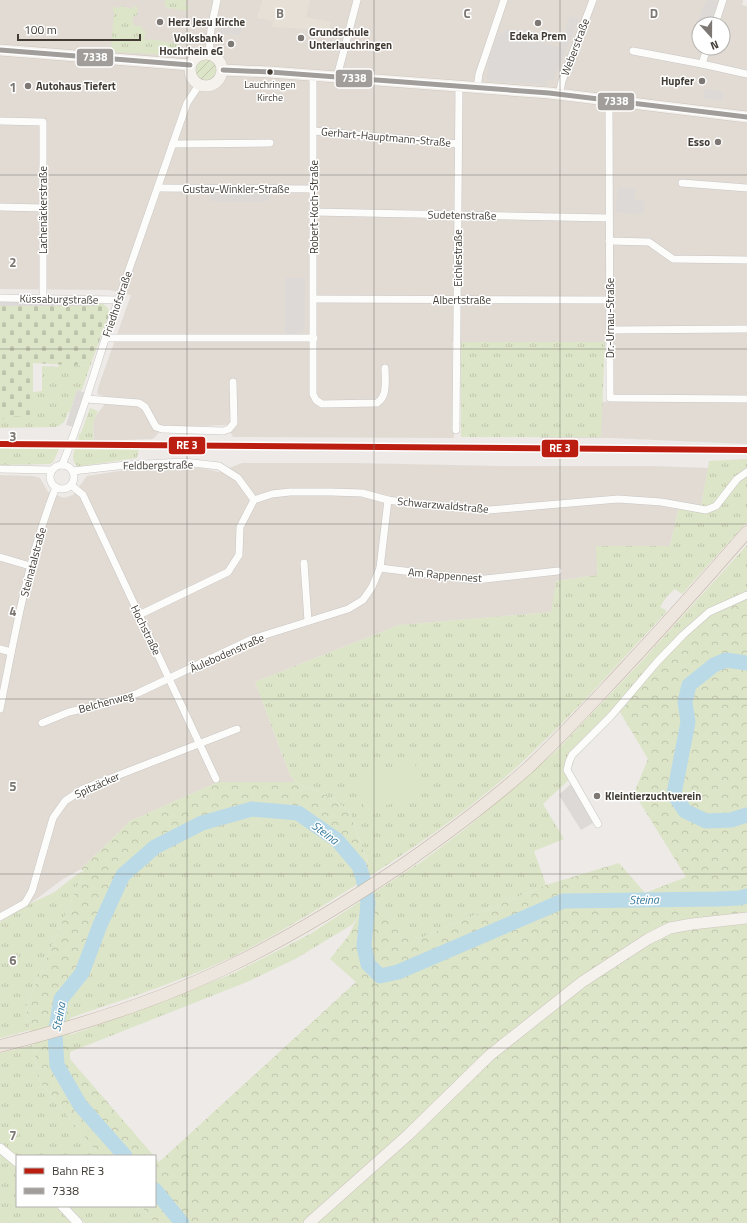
<svg xmlns="http://www.w3.org/2000/svg" width="747" height="1223" viewBox="0 0 747 1223" font-family="'Titillium Web',sans-serif">
<style>
.residential{fill:#e1dbd4;fill-rule:evenodd}
.education{fill:#e7e0d6}
.grass{fill:url(#grass-tufts)}
.forest{fill:url(#forest-crowns)}
.cemetery{fill:url(#cemetery-stones)}
.garden{fill:url(#garden-furrows)}
.pitch{fill:#dde5c8}
.parking{fill:#dcd9d7}
.lines{fill:none;stroke-linecap:round;stroke-linejoin:round}
.river{stroke:#badae8;stroke-width:15}
.minor-casing{stroke:#c9c6c3;stroke-width:8}
.tertiary-casing{stroke:#c9c6c3;stroke-width:10}
.secondary-casing{stroke:#ccc6be;stroke-width:12}
.trunk-casing{stroke:#c3b4a4;stroke-width:13}
.minor{stroke:#fcfcfb;stroke-width:7}
.tertiary{stroke:#fcfcfb;stroke-width:9}
.secondary{stroke:#f5f2ee;stroke-width:11}
.trunk{stroke:#ece6de;stroke-width:12}
.bus-1-casing{stroke:#fff;stroke-width:8}
.bus-1{stroke:#a09d9a;stroke-width:5}
.rail-1-casing{stroke:#fff;stroke-width:9}
.rail-1{stroke:#bb1e10;stroke-width:6}
.grid{fill:none;stroke:#7d7873;stroke-width:1;stroke-opacity:0.55}
.poi-dot{fill:#7d7873;stroke:#fff;stroke-width:1.5}
.bus-dot{fill:#413b34;stroke:#fff;stroke-width:1.5}
.labels{text-anchor:middle;stroke-width:3;stroke-linejoin:round;paint-order:stroke}
.bus-label{font-size:10px;fill:#413b34;stroke:#fff}
.poi-label{font-size:11px;font-weight:bold;fill:#413b34;stroke:#fff;text-anchor:start}
.street-label{font-size:11px;fill:#413b34;stroke:#fff}
.water-label{font-size:12px;font-style:italic;fill:#367a9b;stroke:#fff}
.grid-label{font-size:13px;text-anchor:middle;font-weight:bold;fill:#7d7873;stroke:#fff;stroke-width:3;stroke-linejoin:round;paint-order:stroke}
.line-badge{stroke:#fff;stroke-width:1.5}
.badge-label{font-size:11px;text-anchor:middle;font-weight:bold;fill:#fff}
</style>
<defs>
<pattern id="grass-tufts" width="24" height="20" patternUnits="userSpaceOnUse"><rect width="24" height="20" fill="#dde5c8"/><path d="M3 7l-1-3M5 7V3M7 7l1-3M15 17l-1-3M17 17v-4M19 17l1-3" fill="none" stroke="#bfc5ac"/></pattern>
<pattern id="forest-crowns" width="20" height="18" patternUnits="userSpaceOnUse"><rect width="20" height="18" fill="#dde5c8"/><path d="M2 6a3 3 0 1 1 6 0M12 15a3 3 0 1 1 6 0" fill="none" stroke="#bfc5ac"/></pattern>
<pattern id="cemetery-stones" width="16" height="16" patternUnits="userSpaceOnUse"><rect width="16" height="16" fill="#dde5c8"/><path d="M2 7V4a2 2 0 0 1 4 0v3zM10 15v-3a2 2 0 0 1 4 0v3z" fill="#bfc5ac"/></pattern>
<pattern id="garden-furrows" width="10" height="10" patternUnits="userSpaceOnUse"><rect width="10" height="10" fill="#dde5c8"/><path d="M-1 1l2-2M0 10L10 0M9 11l2-2" fill="none" stroke="#bfc5ac"/></pattern>
</defs>
<rect width="100%" height="100%" fill="#edeae7"/>
<g class="residential">
<path d="M0,0H743L742,5L747,6V444L610,438H540L542,400L613,402L614,344L601,342H452L454,438L233,437L227,425L164,427L153,439L94,441L93,425L94,418L104,405L106,397L97,394L98,388L131,295L109,290L0,289ZM699,24H723V48H699Z"/>
<polygon points="242,463 354,463 500,466 654,466 708,468 701,507 678,510 670,546 597,546 597,575 556,581 552,612 399,625 255,682 290,775 295,782 218,782 130,821 81,869 63,879 27,906 0,920 0,475 33,476 40,478 48,492 64,498 73,495 87,476 132,469 169,467 202,468 219,472"/>
</g>
<polygon class="education" points="262,0 310,0 306,17 331,22 329,30 272,27 273,21 257,18"/>
<g class="grass">
<polygon points="165,0 187,0 185,5 189,6 187,11 168,8 165,6"/>
<polygon points="121,6 133,9 134,6 138,7 137,15 133,17 132,21 134,25 143,27 142,30 146,31 144,39 149,41 150,39 178,44 177,48 169,55 114,52 111,48 114,12 112,7 120,8"/>
<polygon points="461,342 605,342 601,437 461,437"/>
<path d="M33,363V392L42,391V366L59,367L58,364L90,366L82,390L80,391L77,390L70,412H68C66,420 64,424 56,427L0,428V411Z"/>
<path d="M90,408L98,411C92,421 93,430 94,441H78L79,434L81,433Z"/>
<polygon points="60,447 53,462 50,464 0,465 0,448"/>
<path d="M75,448H139L137,458L81,466H77C71,460 73,455 75,448Z"/>
<path d="M747,459V522L682,594L675,589L667,596L660,607L666,610V612C619,663 572,716 521,763C471,809 415,847 359,883C310,914 261,945 208,968C163,987 116,1002 70,1018V998L115,908L136,861L178,833L278,808L323,823L369,865L349,810L323,794L295,782L290,775L255,682L399,625L551,612L556,581L597,575L596,546H670L678,510L701,507L709,461Z"/>
<polygon points="747,545 747,599 709,615 658,664 620,712 575,758 571,769 574,775 543,804 564,839 534,851 546,885 418,939 381,909 378,900 359,914 353,924 297,958 247,982 70,1052 70,1035 155,1005 234,973 310,934 421,862 465,829 508,793 557,750 640,663"/>
<polygon points="84,871 26,1007 30,1030 0,1038 0,922 29,904 53,893 79,873"/>
<polygon points="33,1045 40,1082 100,1156 17,1156 17,1157 0,1143 0,1053"/>
<polygon points="0,1154 17,1167 17,1206 56,1206 72,1223 0,1223"/>
<polygon points="69,1206 141,1206 155,1223 85,1223"/>
</g>
<g class="forest">
<polygon points="747,599 747,1223 155,1223 141,1206 155,1206 155,1158 159,1162 356,982 330,959 349,935 359,914 378,900 381,909 418,939 546,885 619,863 645,893 686,877 634,793 648,759 620,712 658,664 684,636 709,615"/>
<polygon points="218,782 295,782 323,794 349,810 369,866 325,824 278,808 178,833 136,861 115,908 70,998 70,1059 154,1156 100,1156 40,1082 26,1007 84,871 81,869 130,821"/>
</g>
<path class="cemetery" d="M95,301C104,303 106,305 110,312L90,366L33,363V416H10L0,420V306H95Z"/>
<circle class="garden" cx="207" cy="70" r="12"/>
<polygon class="pitch" points="413,759 425,790 367,813 354,782"/>
<g class="parking">
<polygon points="707,0 718,1 710,24 699,24 699,26 696,25"/>
<polygon points="570,17 579,19 553,81 547,79 547,85 487,80 488,62 498,33 504,35 506,29 516,33 514,37 534,44 536,40 559,48"/>
<polygon points="221,20 242,23 240,35 219,33"/>
<polygon points="704,89 723,92 722,100 703,98"/>
<polygon points="618,188 635,189 634,200 644,201 643,214 616,212"/>
<polygon points="269,192 269,201 210,201 210,193"/>
<polygon points="285,278 305,278 304,332 299,332 299,335 285,334"/>
<polygon points="0,300 95,301 95,306 0,306"/>
<polygon points="77,390 86,393 75,427 66,425"/>
<polygon points="574,781 596,821 581,830 559,795"/>
</g>
<g class="lines">
<g class="river">
<polyline points="747,663 726,660 714,665 689,685 685,702 688,722 674,794 685,811 706,821 731,820 747,815"/>
<polyline points="125,1156 80,1105 57,1065 55,1035 61,999 82,973 100,925 123,875 155,847 202,823 252,809 298,813 337,840 359,866 363,878 368,903 364,946 368,964 380,976 398,972 563,901 718,899 740,898 747,896"/>
<polyline points="155,1190 182,1223"/>
</g>
<defs>
<g id="minor">
<polyline points="715,24 723,0"/>
<polyline points="633,51 702,64 707,48"/>
<polyline points="209,53 211,29 217,0"/>
<polyline points="702,64 747,74"/>
<path d="M313,75V394L316,400L322,404L377,403C388,396 385,381 385,368"/>
<polyline points="337,77 357,0"/>
<polyline points="477,88 479,74 504,0"/>
<polyline points="559,95 562,81 593,0"/>
<polyline points="609,101 610,398 747,399"/>
<polyline points="0,121 43,122 43,299"/>
<polyline points="314,131 458,144"/>
<polyline points="173,144 270,143"/>
<polyline points="682,183 747,188"/>
<polyline points="158,188 314,189"/>
<polyline points="0,207 43,208"/>
<polyline points="314,212 609,218"/>
<polyline points="609,241 649,242 673,259 747,260"/>
<polyline points="0,298 119,300"/>
<polyline points="314,299 610,300"/>
<polyline points="610,330 747,329"/>
<polyline points="106,338 314,338"/>
<polyline points="87,399 139,403 145,407 156,427 162,429 223,431 229,429 234,423 233,382"/>
<polyline points="456,430 459,87"/>
<path d="M62,465C81,420 94,373 109,327C135,252 161,178 187,103L199,85"/>
<circle cx="62" cy="477" r="12"/>
<polyline points="0,469 52,470"/>
<polyline points="73,471 126,465 184,462 219,466 238,478 254,500"/>
<polyline points="71,485 83,495 216,779"/>
<polyline points="0,557 30,566"/>
<polyline points="304,563 308,621"/>
<polyline points="380,568 476,580 558,571"/>
<polyline points="139,615 228,572 239,555 240,527 254,500 272,494 290,492 331,492 362,493 388,500 422,505 489,510 618,499 661,502 706,510 716,506 737,479 747,472"/>
<polyline points="0,649 11,652"/>
<path d="M0,709C15,634 28,558 56,487"/>
<polyline points="42,723 69,712 109,703 138,693 252,639 348,609 363,600 372,587 380,568 388,500"/>
<polyline points="598,824 567,770 569,762 572,755 611,716 657,662 683,635 709,612 747,595"/>
<polyline points="0,917 25,903 32,891 53,818 65,801 83,789 237,729"/>
</g>
<g id="tertiary">
<polyline points="0,1148 17,1162"/>
<polyline points="62,1206 78,1223"/>
</g>
<g id="secondary">
<polyline points="0,50 190,65"/>
<circle cx="206" cy="70" r="16"/>
<polyline points="223,70 270,72 549,93 747,117"/>
<polyline points="309,1223 408,1135 490,1055 582,982 648,939 670,928 692,924 747,918"/>
</g>
<path id="trunk" d="M0,1046C79,1026 159,1001 232,965C292,936 349,901 404,864C447,834 490,802 529,767C562,736 592,703 623,670C665,625 706,579 747,532"/>
</defs>
<use href="#minor" class="minor-casing"/>
<use href="#tertiary" class="tertiary-casing"/>
<use href="#secondary" class="secondary-casing"/>
<use href="#trunk" class="trunk-casing"/>
<use href="#minor" class="minor"/>
<use href="#tertiary" class="tertiary"/>
<use href="#secondary" class="secondary"/>
<use href="#trunk" class="trunk"/>
<defs>
<g id="bus-1">
<polyline points="0,50 190,65"/>
<polyline points="223,70 270,72 549,93 747,117"/>
</g>
</defs>
<use href="#bus-1" class="bus-1-casing"/>
<use href="#bus-1" class="bus-1"/>
<defs>
<polyline id="rail-1" points="0,444 747,450"/>
</defs>
<use href="#rail-1" class="rail-1-casing"/>
<use href="#rail-1" class="rail-1"/>
</g>
<path class="grid" d="M187,0V1223M374,0V1223M560,0V1223M0,175H747M0,349H747M0,524H747M0,699H747M0,874H747M0,1048H747"/>
<g class="poi-dot">
<circle cx="160" cy="22" r="4"/>
<circle cx="538" cy="23" r="4"/>
<circle cx="301" cy="38" r="4"/>
<circle cx="231" cy="44" r="4"/>
<circle cx="702" cy="81" r="4"/>
<circle cx="28" cy="86" r="4"/>
<circle cx="718" cy="142" r="4"/>
<circle cx="597" cy="796" r="4"/>
</g>
<circle class="bus-dot" cx="270" cy="72" r="3.5"/>
<g class="labels">
<g class="bus-label">
<text x="270" y="88">Lauchringen<tspan x="270" dy="13">Kirche</tspan></text>
</g>
<g class="poi-label">
<text x="168" y="26">Herz Jesu Kirche</text>
<text x="309" y="36">Grundschule<tspan x="309" dy="13">Unterlauchringen</tspan></text>
<text x="538" y="40" text-anchor="middle">Edeka Prem</text>
<text x="223" y="42" text-anchor="end">Volksbank<tspan x="223" dy="13">Hochrhein eG</tspan></text>
<text x="694" y="85" text-anchor="end">Hupfer</text>
<text x="36" y="90">Autohaus Tiefert</text>
<text x="710" y="146" text-anchor="end">Esso</text>
<text x="605" y="800">Kleintierzuchtverein</text>
</g>
<g class="street-label">
<text transform="translate(575 47) rotate(-69)" y="4">Weberstraße</text>
<text transform="translate(386 137) rotate(5)" y="4">Gerhart-Hauptmann-Straße</text>
<text x="236" y="193">Gustav-Winkler-Straße</text>
<text transform="translate(314 207) rotate(-90)" y="4">Robert-Koch-Straße</text>
<text transform="translate(43 210) rotate(-90)" y="4">Lachenäckerstraße</text>
<text transform="translate(462 215) rotate(1)" y="4">Sudetenstraße</text>
<text transform="translate(458 258) rotate(-90)" y="4">Eichlestraße</text>
<text transform="translate(59 299) rotate(1)" y="4">Küssaburgstraße</text>
<text x="462" y="304">Albertstraße</text>
<text transform="translate(117 304) rotate(-71)" y="4">Friedhofstraße</text>
<text transform="translate(610 318) rotate(-90)" y="4">Dr.-Urnau-Straße</text>
<text transform="translate(158 465) rotate(-1)" y="4">Feldbergstraße</text>
<text transform="translate(443 505) rotate(5)" y="4">Schwarzwaldstraße</text>
<text transform="translate(33 562) rotate(-75)" y="4">Steinatalstraße</text>
<text transform="translate(445 575) rotate(5)" y="4">Am Rappennest</text>
<text transform="translate(146 630) rotate(64)" y="4">Hochstraße</text>
<text transform="translate(227 653) rotate(-24)" y="4">Äulebodenstraße</text>
<text transform="translate(106 702) rotate(-15)" y="4">Belchenweg</text>
<text transform="translate(97 785) rotate(-24)" y="4">Spitzäcker</text>
</g>
<g class="water-label">
<text transform="translate(325 833) rotate(37)" y="4">Steina</text>
<text transform="translate(644 900) rotate(-1)" y="4">Steina</text>
<text transform="translate(59 1017) rotate(-79)" y="4">Steina</text>
</g>
</g>
<g class="grid-label">
<text x="280" y="18">B</text>
<text x="467" y="18">C</text>
<text x="654" y="18">D</text>
<text x="13" y="92">1</text>
<text x="13" y="267">2</text>
<text x="13" y="441">3</text>
<text x="13" y="616">4</text>
<text x="13" y="791">5</text>
<text x="13" y="965">6</text>
<text x="13" y="1140">7</text>
</g>
<g class="line-badge">
<rect x="76" y="48" width="38" height="19" rx="4" fill="#a09d9a"/>
<rect x="335" y="69" width="38" height="19" rx="4" fill="#a09d9a"/>
<rect x="597" y="92" width="38" height="19" rx="4" fill="#a09d9a"/>
<rect x="168" y="436" width="38" height="19" rx="4" fill="#bb1e10"/>
<rect x="541" y="439" width="38" height="19" rx="4" fill="#bb1e10"/>
</g>
<g class="badge-label">
<text x="95" y="61">7338</text>
<text x="354" y="82">7338</text>
<text x="616" y="105">7338</text>
<text x="187" y="449">RE 3</text>
<text x="560" y="452">RE 3</text>
</g>
<rect x="16" y="1155" width="140" height="52" fill="#ffffff" stroke="#b3b1ae"/>
<rect x="24" y="1168" width="20" height="6" fill="#bb1e10" stroke="#b3b1ae"/>
<text x="52" y="1175" font-size="12" fill="#413b34">Bahn RE 3</text>
<rect x="24" y="1188" width="20" height="6" fill="#a09d9a" stroke="#b3b1ae"/>
<text x="52" y="1195" font-size="12" fill="#413b34">7338</text>
<g transform="translate(711 36) rotate(159)"><circle r="19" fill="#ffffff" stroke="#b3b1ae"/>
<path d="M0-3L7 15L0 10L-7 15Z" fill="#7d7873"/>
<text y="-6" font-size="11" font-weight="bold" text-anchor="middle" fill="#413b34">N</text>
</g>
<path d="M18 34v6h122v-6" fill="none" stroke="#413b34" stroke-width="2"/>
<text x="24" y="34" font-size="12" fill="#413b34" stroke="#ffffff" stroke-width="3" paint-order="stroke">100 m</text>
</svg>
